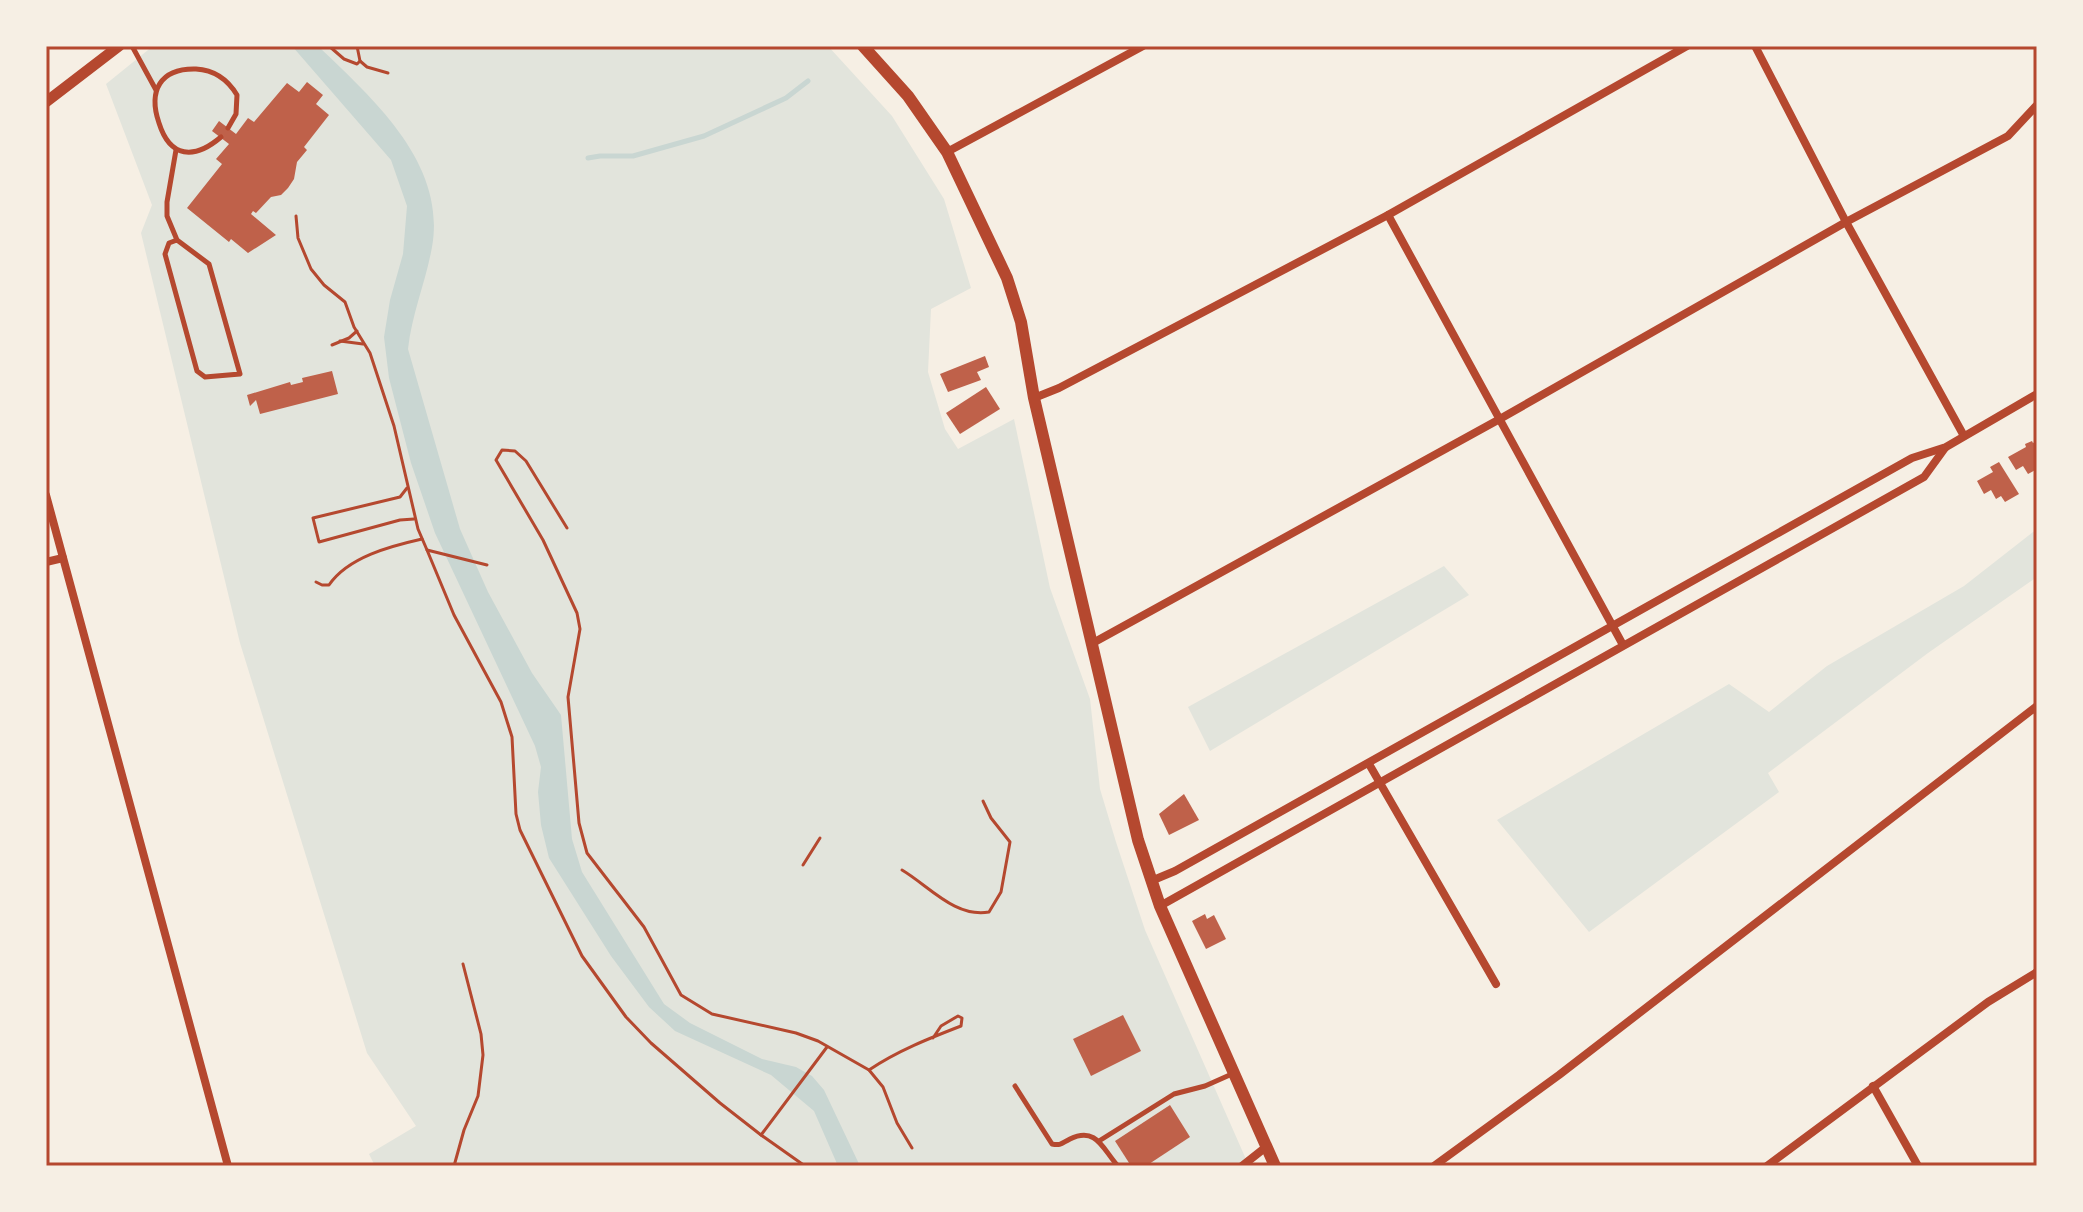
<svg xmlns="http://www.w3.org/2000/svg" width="2083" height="1212" viewBox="0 0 2083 1212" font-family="'Golos Text',sans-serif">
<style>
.green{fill:#e2e4dc}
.water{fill:#c9d6d2}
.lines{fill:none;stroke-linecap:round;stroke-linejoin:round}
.stream{stroke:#c9d6d2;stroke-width:5}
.building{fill:#bf614a}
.path{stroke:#b5482f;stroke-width:3}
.service{stroke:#b5482f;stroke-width:5}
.minor{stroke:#b5482f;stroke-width:8}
.tertiary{stroke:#b5482f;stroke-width:11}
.secondary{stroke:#b5482f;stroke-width:12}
.neatline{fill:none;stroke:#b5482f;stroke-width:3}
</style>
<rect width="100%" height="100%" fill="#f6efe4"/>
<g class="green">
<polygon points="153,46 828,46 892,116 944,199 971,288 931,309 928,372 945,429 958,449 1014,419 1050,588 1090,699 1100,789 1116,842 1145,930 1249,1166 375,1166 369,1154 416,1126 367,1053 240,643 141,233 152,205 106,84"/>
<polygon points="2037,529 2037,577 1928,653 1768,773 1779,792 1589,932 1497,820 1729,684 1769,712 1827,666 1964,586"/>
<polygon points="1444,566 1469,595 1210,751 1188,707"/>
</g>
<path class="water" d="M292,46H318C372,98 447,163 432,247C426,281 412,313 408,349L460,529L488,592L532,673L561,715L572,839L582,872L664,1004L690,1023L762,1059L796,1067L812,1076L824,1090L860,1166H838L814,1111L771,1075L675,1031L649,1007L611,956L549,858L541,825L538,792L541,767L535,746L435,533L411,463L389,378L384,337L390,300L403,254L407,206L391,160Z"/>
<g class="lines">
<polyline class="stream" points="588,158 600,156 633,156 704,136 786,98 808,81"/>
</g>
<g class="building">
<polygon points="307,82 323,95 316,104 329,115 304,147 307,150 297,162 294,179 288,188 281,195 271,197 256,213 253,211 251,214 276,235 248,253 231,239 229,242 187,208 222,164 216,159 229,144 212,131 219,121 236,134 248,118 254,122 287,83 299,92"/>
<polygon points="985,356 989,367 977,372 981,380 948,392 940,374"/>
<polygon points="332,371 338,394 260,414 256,400 250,406 247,395 290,382 291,385 303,382 302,378"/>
<polygon points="986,387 1000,409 960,434 946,413"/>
<polygon points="2032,441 2033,443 2037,441 2037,469 2028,474 2023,466 2016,470 2008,457 2026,447 2025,444"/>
<polygon points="1999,462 2019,494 2005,502 2001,496 1996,499 1991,490 1984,494 1977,481 1993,472 1990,467"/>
<polygon points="1184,794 1199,820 1169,835 1159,814"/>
<polygon points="1205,914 1207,919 1214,915 1226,939 1206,949 1192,921"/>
<polygon points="1123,1015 1141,1051 1091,1076 1073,1039"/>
<polygon points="1170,1105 1190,1137 1146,1166 1131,1166 1115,1141"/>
</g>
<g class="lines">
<g class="path">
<polyline points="329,46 344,59 357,64 360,61 357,46"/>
<polyline points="360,61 367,67 388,73"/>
<polyline points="296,216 298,238 311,269 324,285 345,302 354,327 370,353 394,426 418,529 427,550"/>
<polyline points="340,341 363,344"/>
<polyline points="332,345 349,338 357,331"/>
<polyline points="407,488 400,497 313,518 319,542 400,520 414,519"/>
<polyline points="567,528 526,461 515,451 502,450 496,460 543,540 577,613 580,629 568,697 579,823 587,853 644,927 681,995 712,1014 796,1033 818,1041 869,1070 883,1087 897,1123 912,1148"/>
<polyline points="487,565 427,550 454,615 501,702 512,737 516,814 520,830 582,956 626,1017 651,1043 720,1103 761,1135"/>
<path d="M316,582L322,585H329C348,557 391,546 422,539"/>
<polyline points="803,865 820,838"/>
<path d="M902,870C929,886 955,918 989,912L1001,892L1010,842L991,818L983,801"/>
<path d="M869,1070C897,1051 930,1038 961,1026L962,1018L958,1016L941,1026L933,1038"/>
<polyline points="454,1166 464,1130 478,1096 483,1055 481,1034 463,964"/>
<polyline points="805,1166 761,1135 827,1047"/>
</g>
<g class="service">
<polyline points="132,46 156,90"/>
<path d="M221,137C194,160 170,158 159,123C148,91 160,68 196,69C214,70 228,80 237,95L236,114L228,128"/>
<polyline points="176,150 167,202 167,216 177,240 209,264 240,374 205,377 197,371 165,254 169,243 177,240"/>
<path d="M1015,1086L1052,1144C1061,1146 1062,1143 1070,1139C1097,1126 1103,1150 1118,1166"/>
<polyline points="1099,1141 1174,1094 1205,1086 1232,1074"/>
</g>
<g class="minor">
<polyline points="1755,46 1846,222 1964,436"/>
<polyline points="947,152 1143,46"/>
<polyline points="1388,215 1623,645"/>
<polyline points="1034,398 1059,388 1388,215 1687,46"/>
<polyline points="46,495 228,1166"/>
<polyline points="46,562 63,558"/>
<polyline points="1091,644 1498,420 1846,222 2008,136 2037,105"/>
<polyline points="1369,764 1496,984"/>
<polyline points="1151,881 1175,871 1912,458 1946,447 2037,394"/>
<polyline points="1160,906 1924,477 1945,448"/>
<polyline points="1873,1086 1918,1166"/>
<polyline points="1242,1166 1266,1147"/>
<polyline points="1434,1166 1559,1075 2037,706"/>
<polyline points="1767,1166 1988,1002 2037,972"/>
</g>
<polyline class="tertiary" points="46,102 119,46"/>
<polyline class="secondary" points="863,46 908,96 947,152 1007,278 1021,322 1034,398 1138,840 1160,906 1275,1166"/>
</g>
<rect width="2083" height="1212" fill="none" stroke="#f6efe4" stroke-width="96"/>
<rect x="48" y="48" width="1987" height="1116" class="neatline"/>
</svg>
